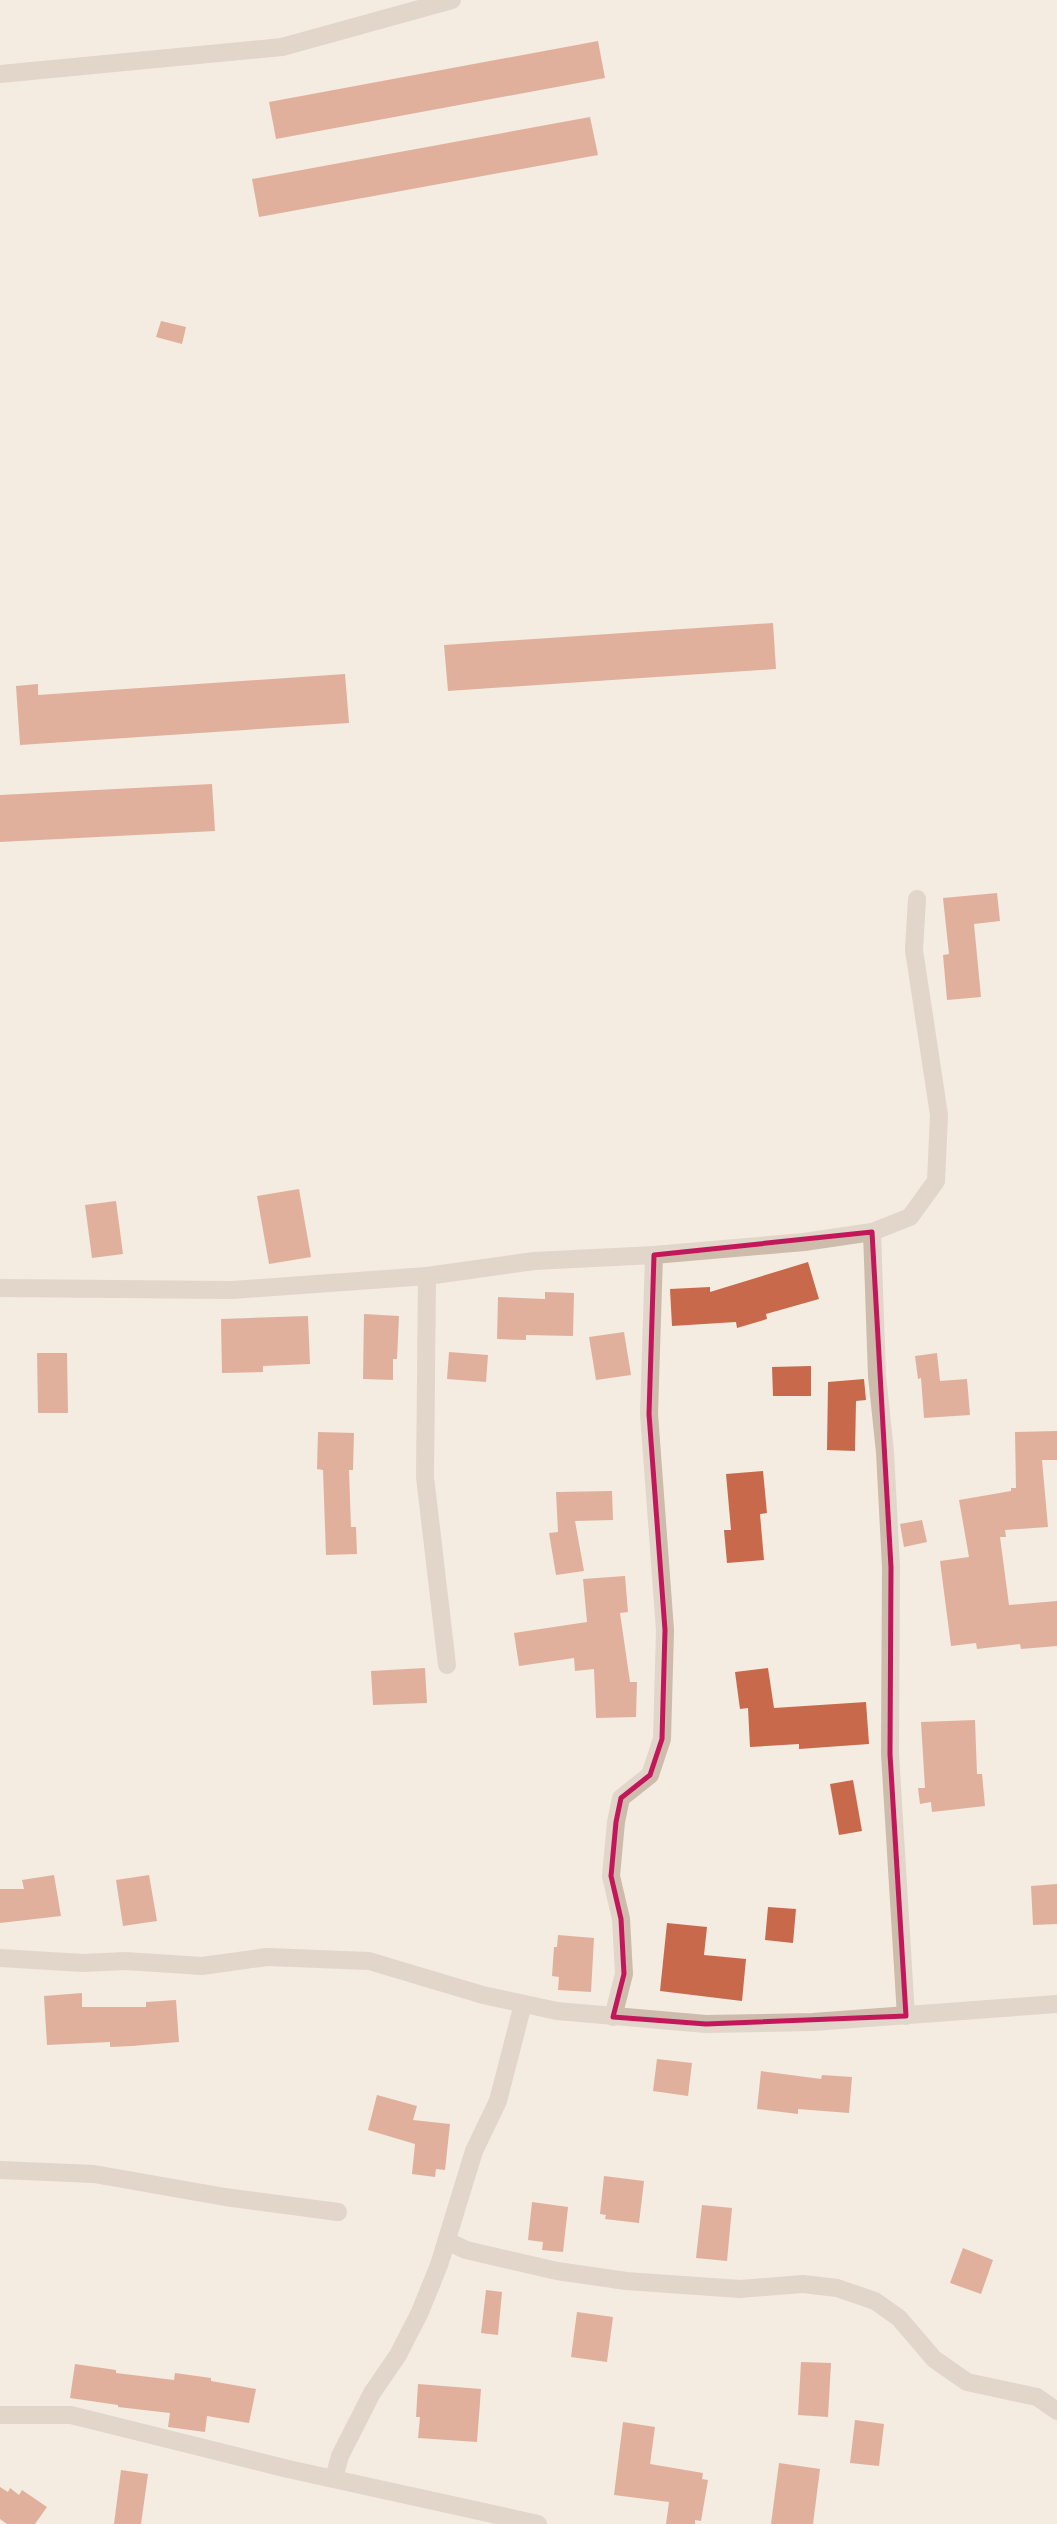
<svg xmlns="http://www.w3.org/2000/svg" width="1057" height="2524" viewBox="0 0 1057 2524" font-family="'DejaVu Sans',sans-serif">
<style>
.building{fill:#c8694b}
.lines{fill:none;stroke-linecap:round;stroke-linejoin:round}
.minor{stroke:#cdbbac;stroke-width:18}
.marked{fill:none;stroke:#c2185b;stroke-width:5;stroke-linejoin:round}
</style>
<rect width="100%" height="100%" fill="#f4ebe1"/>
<g class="building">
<polygon points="598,41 605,78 276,139 269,102"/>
<polygon points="590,117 598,155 259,217 252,179"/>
<polygon points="161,321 186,327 182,344 156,337"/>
<polygon points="773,623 776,669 448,691 444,645"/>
<polygon points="345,674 349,723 20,745 16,686 38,684 38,695"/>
<polygon points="212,784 215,831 0,842 0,795"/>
<polygon points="997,893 1000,921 974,924 981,997 947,1000 943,955 949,954 943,898"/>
<polygon points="299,1189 311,1257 269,1264 257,1196"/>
<polygon points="116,1201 123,1254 92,1258 85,1205"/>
<polygon points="808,1262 819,1299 766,1314 767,1319 737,1328 736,1322 672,1326 670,1289 710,1287 710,1292"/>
<polygon points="545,1292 574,1293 573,1336 526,1335 526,1340 497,1339 498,1297 545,1299"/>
<polygon points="364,1314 399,1316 397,1359 393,1359 393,1380 363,1379"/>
<polygon points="308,1316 310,1364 263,1366 263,1372 222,1373 221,1319"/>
<polygon points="624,1332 631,1375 596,1380 589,1337"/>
<polygon points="449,1352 488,1355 486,1382 447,1379"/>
<polygon points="37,1353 67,1353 68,1413 38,1413"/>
<polygon points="937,1353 940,1381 967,1379 970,1415 924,1418 921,1378 918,1379 915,1356"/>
<polygon points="811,1366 811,1396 773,1396 772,1367"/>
<polygon points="864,1379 866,1400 856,1401 855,1451 827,1450 828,1382"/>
<polygon points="1057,1431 1057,1460 1042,1460 1048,1527 1005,1530 1006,1537 1000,1537 1009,1605 1057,1601 1057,1646 1021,1649 1020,1644 977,1649 976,1643 951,1646 940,1561 969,1557 959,1500 1011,1491 1011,1488 1016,1488 1015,1432"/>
<polygon points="318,1432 354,1433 353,1470 349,1470 351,1527 356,1527 357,1554 326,1555 323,1470 317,1469"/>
<polygon points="763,1471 767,1513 760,1514 764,1560 727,1563 724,1530 731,1530 726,1474"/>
<polygon points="612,1491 613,1520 575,1521 584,1571 556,1575 549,1533 558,1532 556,1492"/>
<polygon points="922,1520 927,1542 904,1547 900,1524"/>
<polygon points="625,1576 628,1612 620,1613 630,1682 637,1682 636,1717 596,1718 594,1669 575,1671 574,1658 519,1666 514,1633 587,1622 583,1579"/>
<polygon points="425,1668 427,1703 373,1705 371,1671"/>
<polygon points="768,1668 774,1708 866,1702 869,1744 799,1749 799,1744 750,1747 748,1708 740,1709 735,1672"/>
<polygon points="975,1720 977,1774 982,1774 985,1806 932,1812 931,1802 920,1804 918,1788 925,1788 921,1722"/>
<polygon points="853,1780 862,1831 839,1835 830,1784"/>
<polygon points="54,1875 61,1916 0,1923 0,1889 24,1889 22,1880"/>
<polygon points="149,1875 157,1921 123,1926 116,1880"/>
<polygon points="1057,1884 1057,1924 1033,1925 1031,1886"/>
<polygon points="768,1907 796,1909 793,1943 765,1940"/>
<polygon points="667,1923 707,1927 704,1955 746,1959 742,2001 660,1991"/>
<polygon points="558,1935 594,1938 591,1992 558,1990 559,1977 552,1976 554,1947 557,1947"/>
<polygon points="82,1993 82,2007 146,2007 146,2002 176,2000 179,2042 132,2046 110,2047 110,2042 47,2045 44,1996"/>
<polygon points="657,2059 692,2063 688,2096 653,2091"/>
<polygon points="761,2071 821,2079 822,2075 852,2077 849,2113 798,2109 798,2114 757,2109"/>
<polygon points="377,2095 417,2106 413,2120 450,2124 445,2170 436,2169 435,2177 412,2174 415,2144 368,2130"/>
<polygon points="604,2176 644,2181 639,2223 605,2219 606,2215 600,2214"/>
<polygon points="532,2202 568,2207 563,2252 542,2250 543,2242 528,2240"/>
<polygon points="702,2205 732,2208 727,2261 696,2258"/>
<polygon points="963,2248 993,2260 981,2294 950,2283"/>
<polygon points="486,2290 502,2292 498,2335 481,2333"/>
<polygon points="577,2312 613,2317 607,2362 571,2357"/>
<polygon points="801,2362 831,2363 828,2417 798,2415"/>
<polygon points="75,2364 116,2370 116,2373 174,2380 175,2373 211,2378 211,2381 256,2389 249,2423 207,2416 205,2432 168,2427 170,2413 118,2407 118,2405 70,2398"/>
<polygon points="418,2384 481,2389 477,2442 418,2438 420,2417 416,2417"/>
<polygon points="855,2420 884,2424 879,2466 850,2463"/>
<polygon points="623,2422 655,2427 650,2464 703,2473 702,2479 708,2480 701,2521 695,2520 695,2524 666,2524 669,2502 614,2495"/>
<polygon points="779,2463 820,2469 813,2524 771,2524"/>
<polygon points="121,2470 148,2474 141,2524 114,2524"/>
<polygon points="0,2487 8,2492 10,2488 19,2495 22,2490 47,2507 35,2524 7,2524 0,2519"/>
</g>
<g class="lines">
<g class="minor">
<polyline points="0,74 282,47 452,0"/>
<polyline points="872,1232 877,1376 885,1452 891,1567 890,1754 906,2016"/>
<polyline points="427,1276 425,1477 447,1665"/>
<polyline points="0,1288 232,1290 427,1276 534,1261 654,1255 804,1242 872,1232 910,1217 936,1181 939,1115 914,950 917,899"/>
<polyline points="0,1958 83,1963 125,1961 202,1966 267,1957 369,1961 483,1995 557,2011 706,2024 813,2022 1057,2004"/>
<polyline points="613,2017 624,1974 621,1919 611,1876 616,1822 621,1798 650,1775 662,1739 665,1630 649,1414 654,1255"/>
<polyline points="0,2170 94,2174 225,2197 338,2212"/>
<polyline points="447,2241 466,2250 557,2271 626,2281 740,2289 803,2284 837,2288 875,2301 899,2318 934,2359 967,2382 1037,2397 1057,2411"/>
<polyline points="0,2415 71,2415 288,2469 538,2524"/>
<polyline points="334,2478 340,2456 372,2393 398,2355 420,2312 439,2265 474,2151 498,2101 523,2004"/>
</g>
</g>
<path d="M0 0H1057V2524H0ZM872,1232L891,1567L890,1754L906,2016L706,2024L613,2017L624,1974L621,1919L611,1876L616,1822L621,1798L650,1775L662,1739L665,1630L649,1414L654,1255Z" fill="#f4ebe1" fill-opacity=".55" fill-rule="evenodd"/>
<path class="marked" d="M872,1232L891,1567L890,1754L906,2016L706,2024L613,2017L624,1974L621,1919L611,1876L616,1822L621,1798L650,1775L662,1739L665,1630L649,1414L654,1255Z"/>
</svg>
